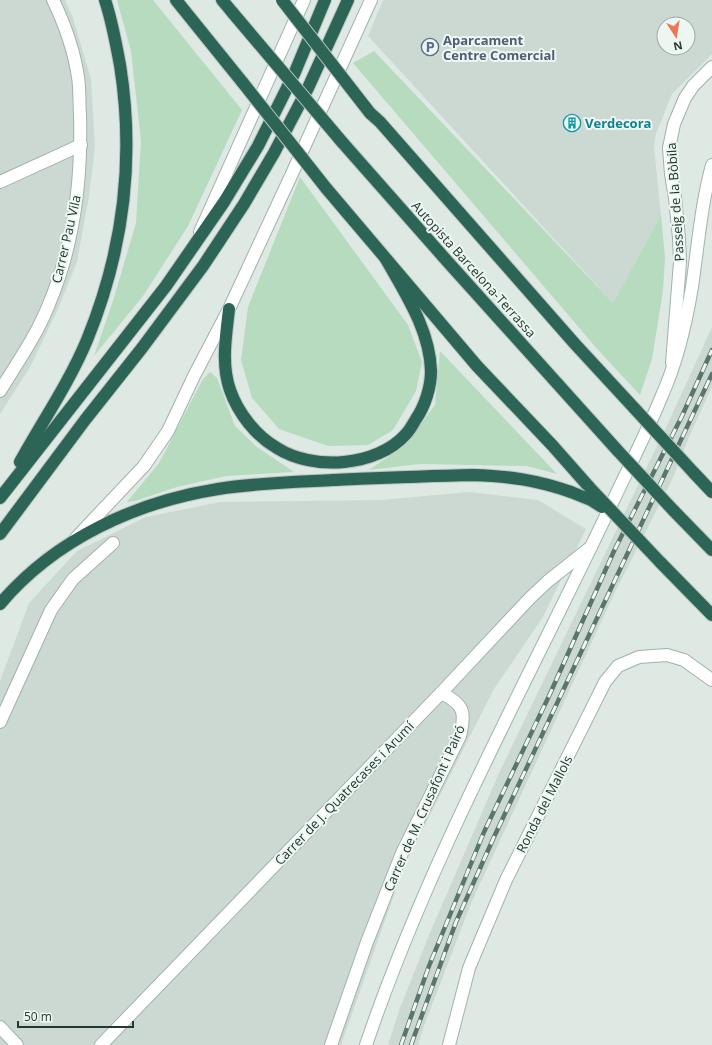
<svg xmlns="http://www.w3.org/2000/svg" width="712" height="1045" viewBox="0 0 712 1045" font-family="'Open Sans',sans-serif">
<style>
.built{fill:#ccd9d3;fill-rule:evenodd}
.green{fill:#b6dbbf}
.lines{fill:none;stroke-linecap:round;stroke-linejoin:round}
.minor-casing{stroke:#a1b1ab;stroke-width:14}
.tertiary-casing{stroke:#a1b1ab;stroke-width:14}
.secondary-casing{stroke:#9db5ab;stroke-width:14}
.motorway-casing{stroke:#bcc4c1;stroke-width:14}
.minor{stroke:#fff;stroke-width:12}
.tertiary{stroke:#fff;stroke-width:12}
.secondary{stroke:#fff;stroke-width:12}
.motorway{stroke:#2c6456;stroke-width:12}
.rail-casing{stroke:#5a756c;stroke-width:4.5}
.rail{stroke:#eef6f2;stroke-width:3;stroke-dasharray:9;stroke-linecap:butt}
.motorway-bridge-casing{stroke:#bcc4c1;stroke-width:14;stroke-linecap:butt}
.motorway-bridge{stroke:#2c6456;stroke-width:12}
.labels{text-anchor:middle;stroke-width:4;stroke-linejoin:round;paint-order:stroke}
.service-label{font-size:13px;font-weight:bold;fill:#4e5e75;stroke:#eef6f2;text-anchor:start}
.culture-label{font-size:13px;font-weight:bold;fill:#0d838f;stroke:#eef6f2;text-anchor:start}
.street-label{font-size:13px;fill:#203931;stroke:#eef6f2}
</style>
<rect width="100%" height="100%" fill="#dee9e4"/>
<g class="built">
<polygon points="0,0 65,0 73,18 91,79 95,147 89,196 77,262 58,309 30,367 0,414"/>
<path d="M383,0H712V54L672,94L656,134L654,147L661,215L613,303L368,36ZM664,24H688V48H664Z"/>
<polygon points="712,327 712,387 689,437 672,480 615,592 472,901 424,1026 418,1045 388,1045 400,1008 429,935 499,773 670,419"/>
<polygon points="469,492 538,500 586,529 543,617 494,689 405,864 341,1045 0,1045 0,681 29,603 77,551 146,517 220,502 381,500"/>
</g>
<g class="green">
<polygon points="117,0 153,0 242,110 188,226 143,296 94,356 113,301 136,223 141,141 131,51"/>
<polygon points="374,51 613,303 661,215 665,258 663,291 652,359 640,395 599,351 353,63"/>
<polygon points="300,177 408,325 422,362 416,391 393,430 368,445 328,446 279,429 252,398 241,360 248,307"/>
<polygon points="440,351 557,474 527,466 419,464 369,470 405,445 435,405"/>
<polygon points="210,372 217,378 235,426 257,447 294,472 226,476 177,487 135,501 127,502 159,463 203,379"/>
</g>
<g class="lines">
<defs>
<g id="minor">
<polyline points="0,182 81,145"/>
<polyline points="672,363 680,262 679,238 675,198 671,174 669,148 674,124 685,98 693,86 712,67"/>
<path d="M0,391C17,363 37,335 49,304C74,245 82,178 80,114C79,102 80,89 78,77C74,50 65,25 53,0"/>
<polyline points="0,722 51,610 73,579 113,543"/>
<polyline points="0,1027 17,1045"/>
<polyline points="101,1045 441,693 530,598 548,581 591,547"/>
<path d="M331,1045L367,942L402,853L460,736C466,712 464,704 441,693"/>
<polyline points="449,1045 469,968 506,880 605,682 618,666 639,657 667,655 684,660 712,680"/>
</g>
<g id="tertiary">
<polyline points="200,232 304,0"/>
<polyline points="76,538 144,466 168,431 194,376 229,309 290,178 371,0"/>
</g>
<path id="secondary" d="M366,1045C430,856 528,681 613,501C630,465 648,430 663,393C678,359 686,323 692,287C698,246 701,205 712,165"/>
<g id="motorway">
<polyline points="176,0 243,83"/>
<polyline points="222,0 232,12"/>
<polyline points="370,113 380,122 575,344 635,409"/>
<polyline points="342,142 447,261 618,451"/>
<polyline points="326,188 477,366 552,445 590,488"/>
<path d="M229,309C226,336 221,364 230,390C238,413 256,436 277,448C313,471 377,467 406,434C410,430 413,424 416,419C425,406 431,387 431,371C430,330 405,293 386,259"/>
<path d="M20,462C42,422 69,383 87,340C123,252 135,159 120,65C116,43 112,21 105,0"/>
<polyline points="694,473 712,492"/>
<polyline points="0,498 166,286 224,202 258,146 295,72 325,0"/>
<polyline points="673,510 712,550"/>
<polyline points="0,534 85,420 142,348 203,266 244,204 274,153 308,88 348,0"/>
<polyline points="660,562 712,615"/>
<path d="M0,604C55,539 136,502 218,489C256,483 295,482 333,480C380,478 426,476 473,475C508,476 537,480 571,492"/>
</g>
</defs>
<use href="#minor" class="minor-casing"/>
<use href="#tertiary" class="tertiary-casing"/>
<use href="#secondary" class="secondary-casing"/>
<use href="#motorway" class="motorway-casing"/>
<use href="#minor" class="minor"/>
<use href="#tertiary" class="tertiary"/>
<use href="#secondary" class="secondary"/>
<use href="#motorway" class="motorway"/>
<defs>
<g id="rail">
<polyline points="401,1045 429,966 484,832 549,696 614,551 682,416 712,350"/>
<polyline points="411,1045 456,922 494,837 712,374"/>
</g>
</defs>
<use href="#rail" class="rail-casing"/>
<use href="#rail" class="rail"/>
<defs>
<g id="motorway-bridge">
<polyline points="282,0 370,113"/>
<polyline points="232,12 342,142"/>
<polyline points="243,83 326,188"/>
<polyline points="635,409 694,473"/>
<polyline points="618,451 673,510"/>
<polyline points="590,488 660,562"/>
<polyline points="571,492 591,500 602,507"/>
</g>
</defs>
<use href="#motorway-bridge" class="motorway-bridge-casing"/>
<use href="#motorway-bridge" class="motorway-bridge"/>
</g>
<defs>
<symbol id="parking-ring" viewBox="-11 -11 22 22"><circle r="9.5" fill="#eef6f2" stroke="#5c6f8a" stroke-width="1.5"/><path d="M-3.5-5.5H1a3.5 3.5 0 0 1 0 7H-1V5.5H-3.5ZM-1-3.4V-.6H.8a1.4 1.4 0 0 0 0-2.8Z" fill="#5c6f8a"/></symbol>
<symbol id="building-ring" viewBox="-11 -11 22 22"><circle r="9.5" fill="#eef6f2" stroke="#0f9aa8" stroke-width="1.5"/><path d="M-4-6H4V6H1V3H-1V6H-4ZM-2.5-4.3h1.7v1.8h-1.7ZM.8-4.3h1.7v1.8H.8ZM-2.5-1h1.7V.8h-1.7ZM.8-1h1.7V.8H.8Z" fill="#0f9aa8"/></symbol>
</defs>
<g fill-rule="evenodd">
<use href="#parking-ring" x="420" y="37" width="20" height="20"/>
<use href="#building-ring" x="562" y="113" width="20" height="20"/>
</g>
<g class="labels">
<g class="service-label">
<text x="443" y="45">Aparcament<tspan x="443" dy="15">Centre Comercial</tspan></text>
</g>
<g class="culture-label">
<text x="585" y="128">Verdecora</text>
</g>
<g class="street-label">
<text transform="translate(675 202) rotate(-94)" y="5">Passeig de la Bòbila</text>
<text transform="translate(66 239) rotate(-77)" y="5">Carrer Pau Vila</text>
<text transform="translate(474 269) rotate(48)" y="5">Autopista Barcelona-Terrassa</text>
<text transform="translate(344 793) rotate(-46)" y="5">Carrer de J. Quatrecases i Arumí</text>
<text transform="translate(544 804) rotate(-63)" y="5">Ronda del Mallols</text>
<text transform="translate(424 808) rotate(-66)" y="5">Carrer de M. Crusafont i Pairó</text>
</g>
</g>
<g transform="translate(676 36) rotate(168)"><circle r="19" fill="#eef6f2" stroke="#9caaa5"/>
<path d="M0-3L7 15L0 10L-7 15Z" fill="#f07555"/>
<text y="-6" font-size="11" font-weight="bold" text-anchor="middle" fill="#203931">N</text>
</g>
<path d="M18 1021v6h115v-6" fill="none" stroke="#203931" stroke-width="2"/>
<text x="24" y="1021" font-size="12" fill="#203931" stroke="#eef6f2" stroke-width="3" paint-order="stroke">50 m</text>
</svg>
